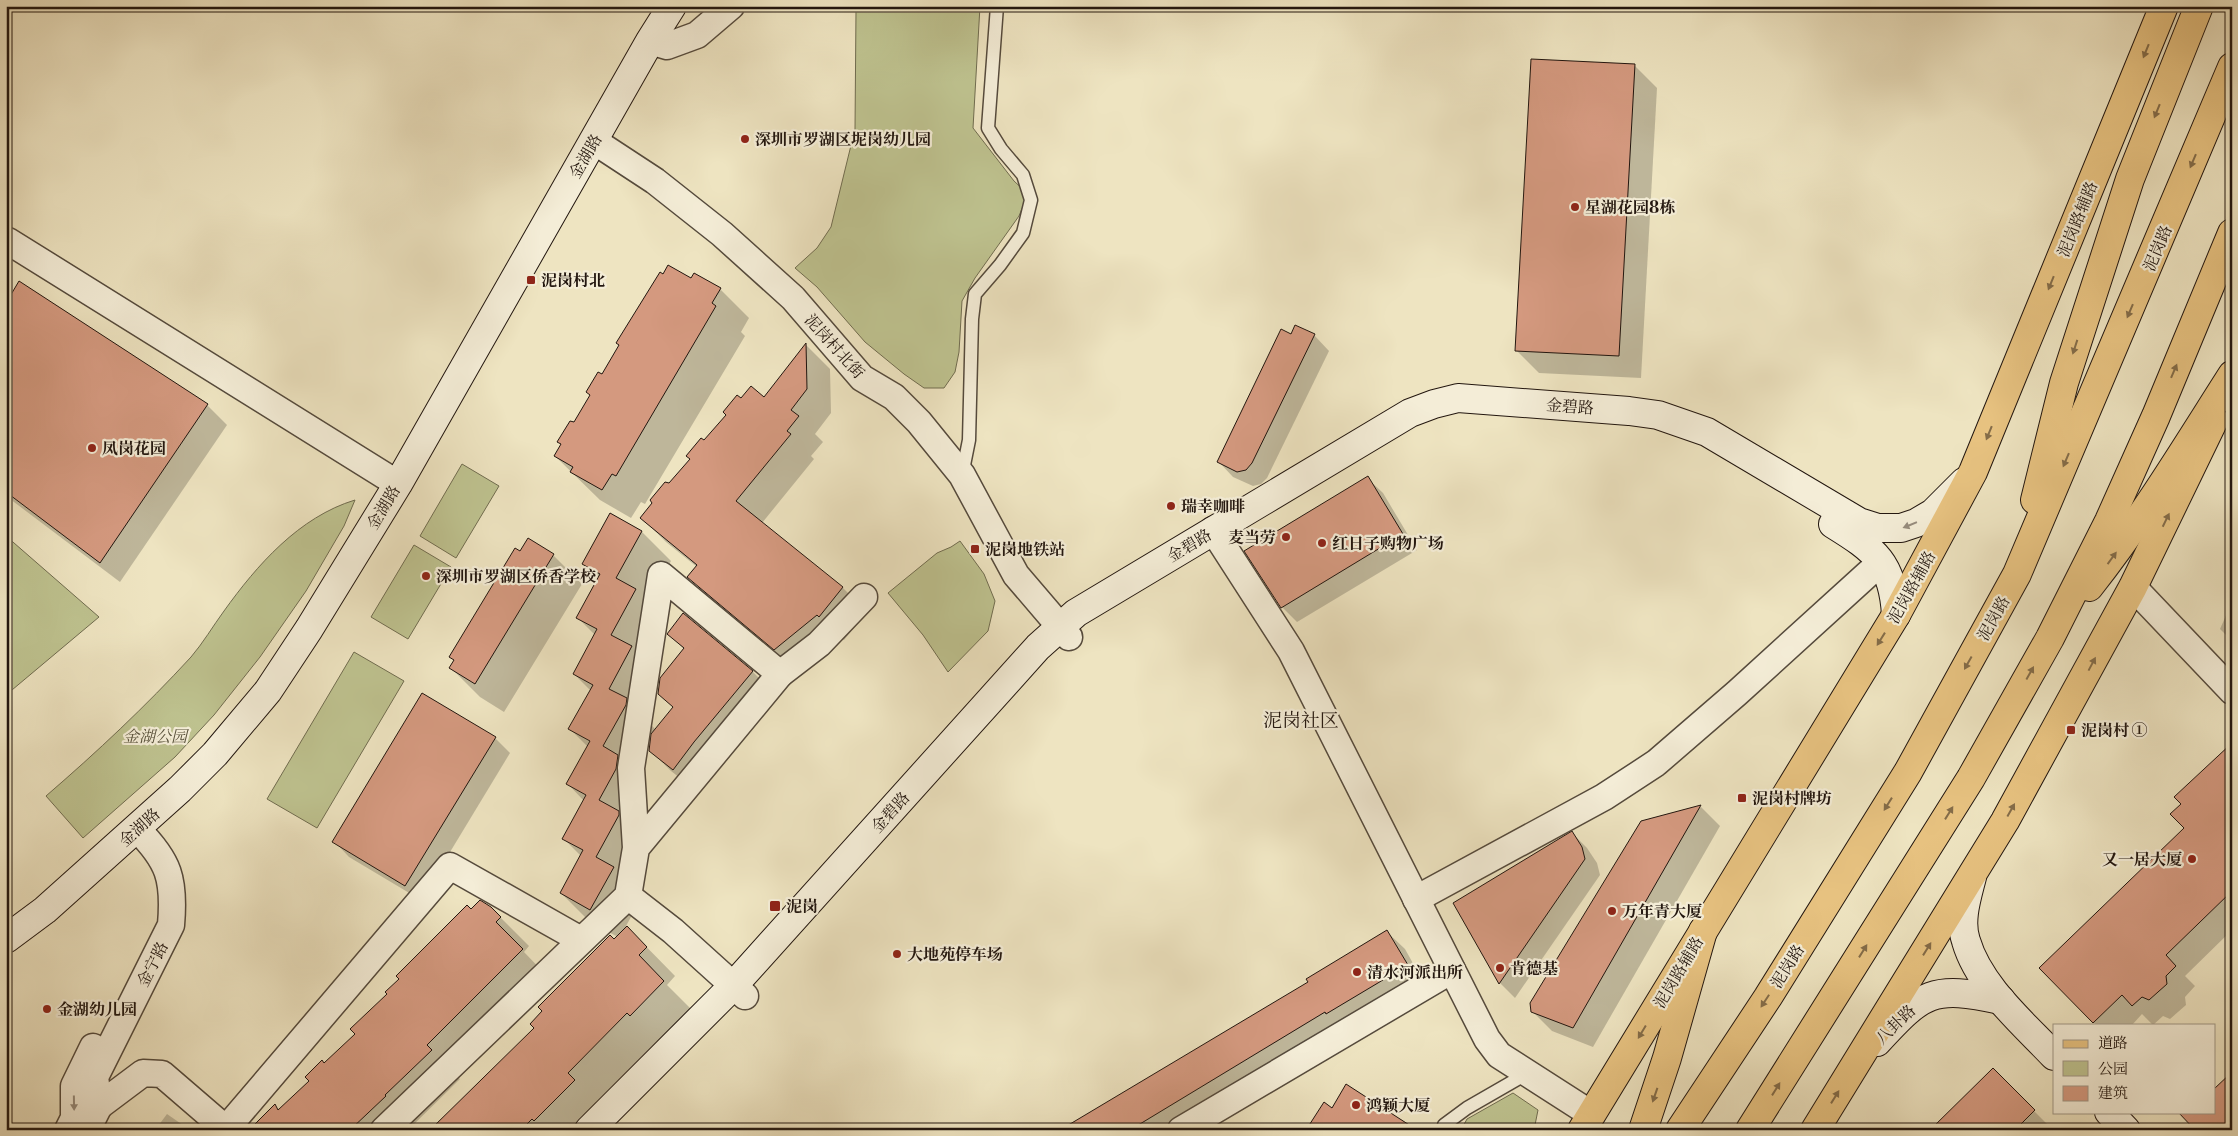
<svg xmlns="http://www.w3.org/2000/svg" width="2238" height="1136" viewBox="0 0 2238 1136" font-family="'Libre Bodoni','Noto Serif SC',serif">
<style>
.green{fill:#bec28f;stroke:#706c4f}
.shadow{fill:#0003}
.building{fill:#d4997f;stroke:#22160f}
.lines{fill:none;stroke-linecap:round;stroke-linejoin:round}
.lane-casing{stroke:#554a3c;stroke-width:15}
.street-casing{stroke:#554a3c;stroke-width:29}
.secondary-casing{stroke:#22160f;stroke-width:30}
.primary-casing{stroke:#22160f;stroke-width:30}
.highway-casing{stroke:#22160f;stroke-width:30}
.lane{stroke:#f4edd7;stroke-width:12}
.street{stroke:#f4edd7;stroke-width:26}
.secondary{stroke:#f4edd7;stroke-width:28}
.primary{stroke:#e7c280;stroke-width:28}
.highway{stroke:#e7c280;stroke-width:28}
.oneway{fill:#846c48}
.oneway2{fill:#968c7d}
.poi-dot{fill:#8f2418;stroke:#f4edd7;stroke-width:2}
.labels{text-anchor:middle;stroke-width:4.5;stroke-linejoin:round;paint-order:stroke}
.poi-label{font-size:16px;font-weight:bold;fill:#22160f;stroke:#f4edd7;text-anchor:start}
.street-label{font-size:16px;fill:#22160f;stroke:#f4edd7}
.park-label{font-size:16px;font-style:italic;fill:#59523c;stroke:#f4edd7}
.quarter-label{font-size:19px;fill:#22160f;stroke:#f4edd7}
</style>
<rect width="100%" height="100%" fill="#eee4c1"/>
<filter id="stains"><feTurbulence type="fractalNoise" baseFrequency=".004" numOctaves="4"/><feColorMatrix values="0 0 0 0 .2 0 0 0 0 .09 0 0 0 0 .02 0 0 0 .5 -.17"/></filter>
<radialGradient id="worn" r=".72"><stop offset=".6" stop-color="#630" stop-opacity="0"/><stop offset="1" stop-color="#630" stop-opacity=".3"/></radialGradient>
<g class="green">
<polygon points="853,6 980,6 973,128 1014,181 1028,194 1019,216 975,278 962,301 959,352 955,372 944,388 924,388 904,374 865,342 817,287 795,268 817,248 831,227 855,129 856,10"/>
<polygon points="462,464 499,486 456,558 420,536"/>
<path d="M355,500L344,526L306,591L260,657L214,715L175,757L83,838L46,796C97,752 146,706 191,657C203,643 213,626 224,611C257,565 299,517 355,500Z"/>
<polygon points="6,536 99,617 6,695"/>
<polygon points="960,541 984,574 995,601 988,631 948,672 923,635 888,593 937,553 951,547"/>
<polygon points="414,545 451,567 408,639 371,617"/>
<polygon points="354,652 404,681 317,828 267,799"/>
<polygon points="1513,1093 1538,1110 1534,1130 1461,1130 1467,1119"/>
</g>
<g class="shadow">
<polygon points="1634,65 1657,88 1641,378 1539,373 1516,350"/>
<polygon points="691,280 720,289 749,318 741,332 745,336 645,504 641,502 631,518 600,500 555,456 562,445 559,442 574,424 602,376"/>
<polygon points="6,305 207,405 227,425 120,582 6,496"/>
<polygon points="1314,335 1329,351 1267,478 1261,484 1253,486 1233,477 1218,461 1292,336"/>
<polygon points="806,345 830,369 831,413 815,434 823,442 811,456 814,459 762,523 842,587 867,612 844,640 842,639 800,673 713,602 689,577 697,567 666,542 642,518 741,400 764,399"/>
<polygon points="1367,478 1383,493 1417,550 1297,622 1282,607"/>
<polygon points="610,515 642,532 671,561 647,603 642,659 660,676 640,713 656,730 674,708 659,693 685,650 669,634 684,615 753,672 773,692 694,789 671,771 650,750 652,739 633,772 646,785 627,882 642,897 626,926 675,976 667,985 692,1010 659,1044 657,1041 596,1102 603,1110 582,1130 432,1130 536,1028 618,937 590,922 561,893 581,856 564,839 584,801 568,784 588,747 570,729 591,691 574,674 595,635 578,618 599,579 583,563"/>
<polygon points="521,553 553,555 582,584 504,712 480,697 451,668 455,661 451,657"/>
<polygon points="2232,602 2232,641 2220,629"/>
<polygon points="495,738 510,753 421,900 349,857 334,841"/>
<polygon points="2232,744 2232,930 2185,976 2195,986 2185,997 2186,1005 2170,1019 2163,1016 2153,1025 2142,1014 2132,1025 2096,1025 2041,968 2185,828 2183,804"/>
<polygon points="1701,807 1720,826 1593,1047 1552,1031 1532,1011 1642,822"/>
<polygon points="1572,833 1587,848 1597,863 1600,875 1515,998 1500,983 1454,903"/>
<polygon points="491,908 529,946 524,952 550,979 455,1075 460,1079 408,1130 260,1130 275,1106 280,1110 310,1081 357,1034 471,911"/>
<polygon points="1387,932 1405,949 1424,983 1175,1130 1063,1130 1310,983"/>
<polygon points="1993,1070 2049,1126 2046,1130 1932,1130"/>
<polygon points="167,1114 190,1130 148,1130 152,1124 158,1126"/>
</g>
<g class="building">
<polygon points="1531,59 1635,64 1619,356 1515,351"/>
<polygon points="668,265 691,278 694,273 721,288 712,303 716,306 616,476 612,474 602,490 570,472 573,467 554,456 561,444 557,442 570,421 574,422 590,395 586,392 598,372 602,374 619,345 616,343 660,272 663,274"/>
<polygon points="19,281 208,404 100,563 6,492 6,303"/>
<polygon points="1295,325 1315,334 1252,463 1246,470 1237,472 1217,462 1281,329 1291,334"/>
<polygon points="806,343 807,389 791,410 799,416 787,431 791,434 736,501 843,587 819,617 817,615 774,650 687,577 697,565 640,518 652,503 650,500 665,482 669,483 690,459 686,456 701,438 704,440 726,415 723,412 737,395 741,398 751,386 764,397"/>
<polygon points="1368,476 1403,534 1281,608 1244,551"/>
<polygon points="610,513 642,531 616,578 636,589 611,635 632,646 609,689 627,698 626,705 603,746 618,755 616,769 599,800 619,811 619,815 596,857 614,867 590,910 560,893 583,850 562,839 586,795 566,784 590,741 568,729 593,685 573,674 597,629 576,618 600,574 582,564"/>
<polygon points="528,538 554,554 475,684 449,668 454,660 449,657 515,548 520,551"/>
<polygon points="683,613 753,671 694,742 673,770 649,751 651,734 673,707 658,694 660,678 684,648 667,634"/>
<polygon points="422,693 496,737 405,886 332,842"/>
<polygon points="2232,743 2232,891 2166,955 2176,966 2166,976 2167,984 2149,1000 2142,997 2132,1006 2122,995 2093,1023 2039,968 2184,828 2170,814 2181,804 2174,797"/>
<polygon points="1701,805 1573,1028 1531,1012 1530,1003 1641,821"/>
<polygon points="1572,831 1582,847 1585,859 1499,984 1453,903"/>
<polygon points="480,900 491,907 501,917 496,922 523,949 427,1045 432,1050 385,1095 386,1096 350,1130 249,1130 275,1104 278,1110 309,1081 305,1077 322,1060 324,1063 355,1034 350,1029 387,994 385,992 399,979 396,976 467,905 471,909"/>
<polygon points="627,926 647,947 639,955 664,981 630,1016 627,1013 568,1073 575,1080 534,1121 532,1119 521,1130 430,1130 534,1028 530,1024 542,1011 538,1007 610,935 614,939"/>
<polygon points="1387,930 1408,965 1326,1014 1325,1012 1130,1130 1060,1130 1308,982 1306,979"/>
<polygon points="1993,1068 2035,1110 2015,1130 1930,1130"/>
<polygon points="2232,1072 2232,1130 2195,1130 2178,1112 2214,1112 2214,1089"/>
<polygon points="1346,1084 1417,1130 1306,1130 1324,1102 1332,1108"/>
</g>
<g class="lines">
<defs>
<g id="lane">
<polyline points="962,475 969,440 972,319 975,294 1000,265 1023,233 1031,200 1023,175 1001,149 988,128 997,6"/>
<polyline points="1444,1125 1467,1108 1526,1074"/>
</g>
<g id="street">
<polyline points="650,41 667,46 697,35 731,6"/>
<polyline points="594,141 655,181 722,234 793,298 862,378 894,397 919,422 962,475 1016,575 1069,637"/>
<polyline points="8,241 398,484"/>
<polyline points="1213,530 1291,651 1487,1039 1499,1055 1591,1114"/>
<polyline points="2133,587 2232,691"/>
<polyline points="780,674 819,644 864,597"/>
<polyline points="628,896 673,931 745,996"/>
<polyline points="1416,899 1604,797 1656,763 1737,693 1870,572"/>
<polyline points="99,1106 143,1073 162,1074 227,1130"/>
<polyline points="226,1129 450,866 581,940"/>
<polyline points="68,1130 74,1118 74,1086 93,1047"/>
<path d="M87,1130L99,1106L95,1077L171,925C175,879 169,861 137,829"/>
<polyline points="384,1130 628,896 636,848 631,768 661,575 780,674 636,848"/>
<polyline points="1181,1130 1452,970"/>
</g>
<g id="secondary">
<path d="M1833,524C1875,550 1893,563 1896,615"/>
<path d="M1972,877C1967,897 1959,921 1966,941C1979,986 2023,1023 2054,1056"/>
<polyline points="6,939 45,910 180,789 215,754 268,691 309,629 398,484 650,41 672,6"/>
<path d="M1877,1042C1923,992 1932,985 2001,1000"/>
<polyline points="2109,1112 2126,1130"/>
<polyline points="589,1130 733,986 1038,647 1076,613 1410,413 1434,404 1458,398 1629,411 1658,415 1707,432 1859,522 1878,528 1901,528 1916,523 1933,513 1964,482"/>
</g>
<g id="primary">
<polyline points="1582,1130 1896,615 1973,472 2164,6"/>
<polyline points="1815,1130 2005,821 2133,587 2214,420"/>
</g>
<g id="highway">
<polyline points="2035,500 2064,383 2130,179 2199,6"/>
<path d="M2089,587C2142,520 2186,447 2232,375"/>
<polyline points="1643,1130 1667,1058 1703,931"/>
<polyline points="1680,1130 1768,997 1908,772 2017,574 2232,67"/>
<polyline points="1750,1130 1971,778 2050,638 2109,521 2156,416 2232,233"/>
</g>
</defs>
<use href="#lane" class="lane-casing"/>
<use href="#street" class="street-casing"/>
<use href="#secondary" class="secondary-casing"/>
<use href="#primary" class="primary-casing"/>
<use href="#highway" class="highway-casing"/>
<use href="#lane" class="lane"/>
<use href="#street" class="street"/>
<use href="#secondary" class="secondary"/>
<use href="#primary" class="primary"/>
<use href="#highway" class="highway"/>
</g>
<defs><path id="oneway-solid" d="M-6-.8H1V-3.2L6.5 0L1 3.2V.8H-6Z" transform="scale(1.25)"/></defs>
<g class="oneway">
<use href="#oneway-solid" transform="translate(2146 51) rotate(112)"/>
<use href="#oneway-solid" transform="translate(2157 111) rotate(112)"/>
<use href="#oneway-solid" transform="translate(2193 161) rotate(113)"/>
<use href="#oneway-solid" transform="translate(2051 283) rotate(112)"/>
<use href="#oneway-solid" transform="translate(2130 311) rotate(113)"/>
<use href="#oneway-solid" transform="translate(2075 347) rotate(108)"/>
<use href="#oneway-solid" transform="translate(2174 371) rotate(-67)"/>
<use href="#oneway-solid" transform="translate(1989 433) rotate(112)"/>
<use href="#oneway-solid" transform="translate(2066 460) rotate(113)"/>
<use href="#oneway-solid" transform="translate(2166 520) rotate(-64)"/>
<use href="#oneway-solid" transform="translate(2112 558) rotate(-54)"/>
<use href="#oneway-solid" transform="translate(1881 639) rotate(122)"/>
<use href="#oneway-solid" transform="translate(1968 663) rotate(119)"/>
<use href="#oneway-solid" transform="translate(2092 664) rotate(-62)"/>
<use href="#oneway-solid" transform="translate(2030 673) rotate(-61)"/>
<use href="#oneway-solid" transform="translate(1888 804) rotate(122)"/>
<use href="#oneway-solid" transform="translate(2011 810) rotate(-61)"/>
<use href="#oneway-solid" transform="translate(1949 813) rotate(-58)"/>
<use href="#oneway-solid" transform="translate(1927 949) rotate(-58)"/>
<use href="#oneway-solid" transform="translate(1863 951) rotate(-58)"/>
<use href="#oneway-solid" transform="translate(1765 1001) rotate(123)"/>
<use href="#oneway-solid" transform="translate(1642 1032) rotate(121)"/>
<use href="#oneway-solid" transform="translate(1776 1089) rotate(-58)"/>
<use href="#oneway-solid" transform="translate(1655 1095) rotate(109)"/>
<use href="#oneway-solid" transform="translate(1835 1097) rotate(-58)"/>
</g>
<g class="oneway2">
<use href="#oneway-solid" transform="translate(1910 525) rotate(158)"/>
<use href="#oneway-solid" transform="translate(74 1103) rotate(89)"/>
</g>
<g class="poi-dot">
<circle cx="745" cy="139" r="5"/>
<circle cx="1575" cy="207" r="5"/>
<rect x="526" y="275" width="10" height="10" rx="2.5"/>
<circle cx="92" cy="448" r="5"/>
<circle cx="1171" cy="506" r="5"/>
<circle cx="1286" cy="537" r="5"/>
<circle cx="1322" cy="543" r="5"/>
<rect x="970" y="544" width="10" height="10" rx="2.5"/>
<circle cx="426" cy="576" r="5"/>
<rect x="2066" y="725" width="10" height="10" rx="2.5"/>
<rect x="1737" y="793" width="10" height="10" rx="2.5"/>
<circle cx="2192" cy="859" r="5"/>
<rect x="769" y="900" width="12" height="12" rx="2.5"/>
<circle cx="1612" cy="911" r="5"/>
<circle cx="897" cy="954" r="5"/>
<circle cx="1500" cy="968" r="5"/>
<circle cx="1357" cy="972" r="5"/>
<circle cx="47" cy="1009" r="5"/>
<circle cx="1356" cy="1105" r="5"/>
</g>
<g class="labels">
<g class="poi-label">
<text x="755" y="145">深圳市罗湖区坭岗幼儿园</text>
<text x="1585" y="213">星湖花园8栋</text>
<text x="541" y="286">泥岗村北</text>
<text x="102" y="454">凤岗花园</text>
<text x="1181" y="512">瑞幸咖啡</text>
<text x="1276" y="543" text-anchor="end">麦当劳</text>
<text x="1332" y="549">红日子购物广场</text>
<text x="985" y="555">泥岗地铁站</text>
<text x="436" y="582">深圳市罗湖区侨香学校</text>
<text x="2081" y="736">泥岗村 ①</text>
<text x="1752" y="804">泥岗村牌坊</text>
<text x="2182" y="865" text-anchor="end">又一居大厦</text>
<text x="786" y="912">泥岗</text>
<text x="1622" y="917">万年青大厦</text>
<text x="907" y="960">大地苑停车场</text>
<text x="1510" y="974">肯德基</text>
<text x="1367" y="978">清水河派出所</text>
<text x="57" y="1015">金湖幼儿园</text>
<text x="1366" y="1111">鸿颖大厦</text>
</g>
<g class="street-label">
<text transform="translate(585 156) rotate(-60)" y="6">金湖路</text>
<text transform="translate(2077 219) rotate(-68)" y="6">泥岗路辅路</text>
<text transform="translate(2157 248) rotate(-67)" y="6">泥岗路</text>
<text transform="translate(835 346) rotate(48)" y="6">泥岗村北街</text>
<text transform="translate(1570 406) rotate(4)" y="6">金碧路</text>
<text transform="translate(383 507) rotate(-59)" y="6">金湖路</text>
<text transform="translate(1189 545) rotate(-31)" y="6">金碧路</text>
<text transform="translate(1911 587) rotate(-61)" y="6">泥岗路辅路</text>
<text transform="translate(1993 618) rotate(-61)" y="6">泥岗路</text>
<text transform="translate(890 812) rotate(-48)" y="6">金碧路</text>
<text transform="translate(139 827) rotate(-42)" y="6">金湖路</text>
<text transform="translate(152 964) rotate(-63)" y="6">金宁路</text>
<text transform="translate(1787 966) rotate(-58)" y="6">泥岗路</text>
<text transform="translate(1678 972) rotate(-59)" y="6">泥岗路辅路</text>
<text transform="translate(1895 1024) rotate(-44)" y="6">八卦路</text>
</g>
<g class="park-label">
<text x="155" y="742">金湖公园</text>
</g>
<g class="quarter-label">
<text x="1301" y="727">泥岗社区</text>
</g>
</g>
<rect width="2238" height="1136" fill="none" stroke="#eee4c1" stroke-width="25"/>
<rect x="8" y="8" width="2223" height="1121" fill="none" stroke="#22160f" stroke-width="2.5"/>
<rect x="12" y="12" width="2213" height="1111" fill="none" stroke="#22160f"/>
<rect x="2053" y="1024" width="162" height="90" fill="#f4edd7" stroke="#a09787"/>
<rect x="2063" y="1040" width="25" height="8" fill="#e7c280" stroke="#a09787"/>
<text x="2098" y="1048" font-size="15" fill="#22160f">道路</text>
<rect x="2063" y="1061" width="25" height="15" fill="#bec28f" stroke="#a09787"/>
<text x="2098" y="1074" font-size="15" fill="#22160f">公园</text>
<rect x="2063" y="1086" width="25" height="15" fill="#d4997f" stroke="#a09787"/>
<text x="2098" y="1098" font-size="15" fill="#22160f">建筑</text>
<rect width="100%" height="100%" filter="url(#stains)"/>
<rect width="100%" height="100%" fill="url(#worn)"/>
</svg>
